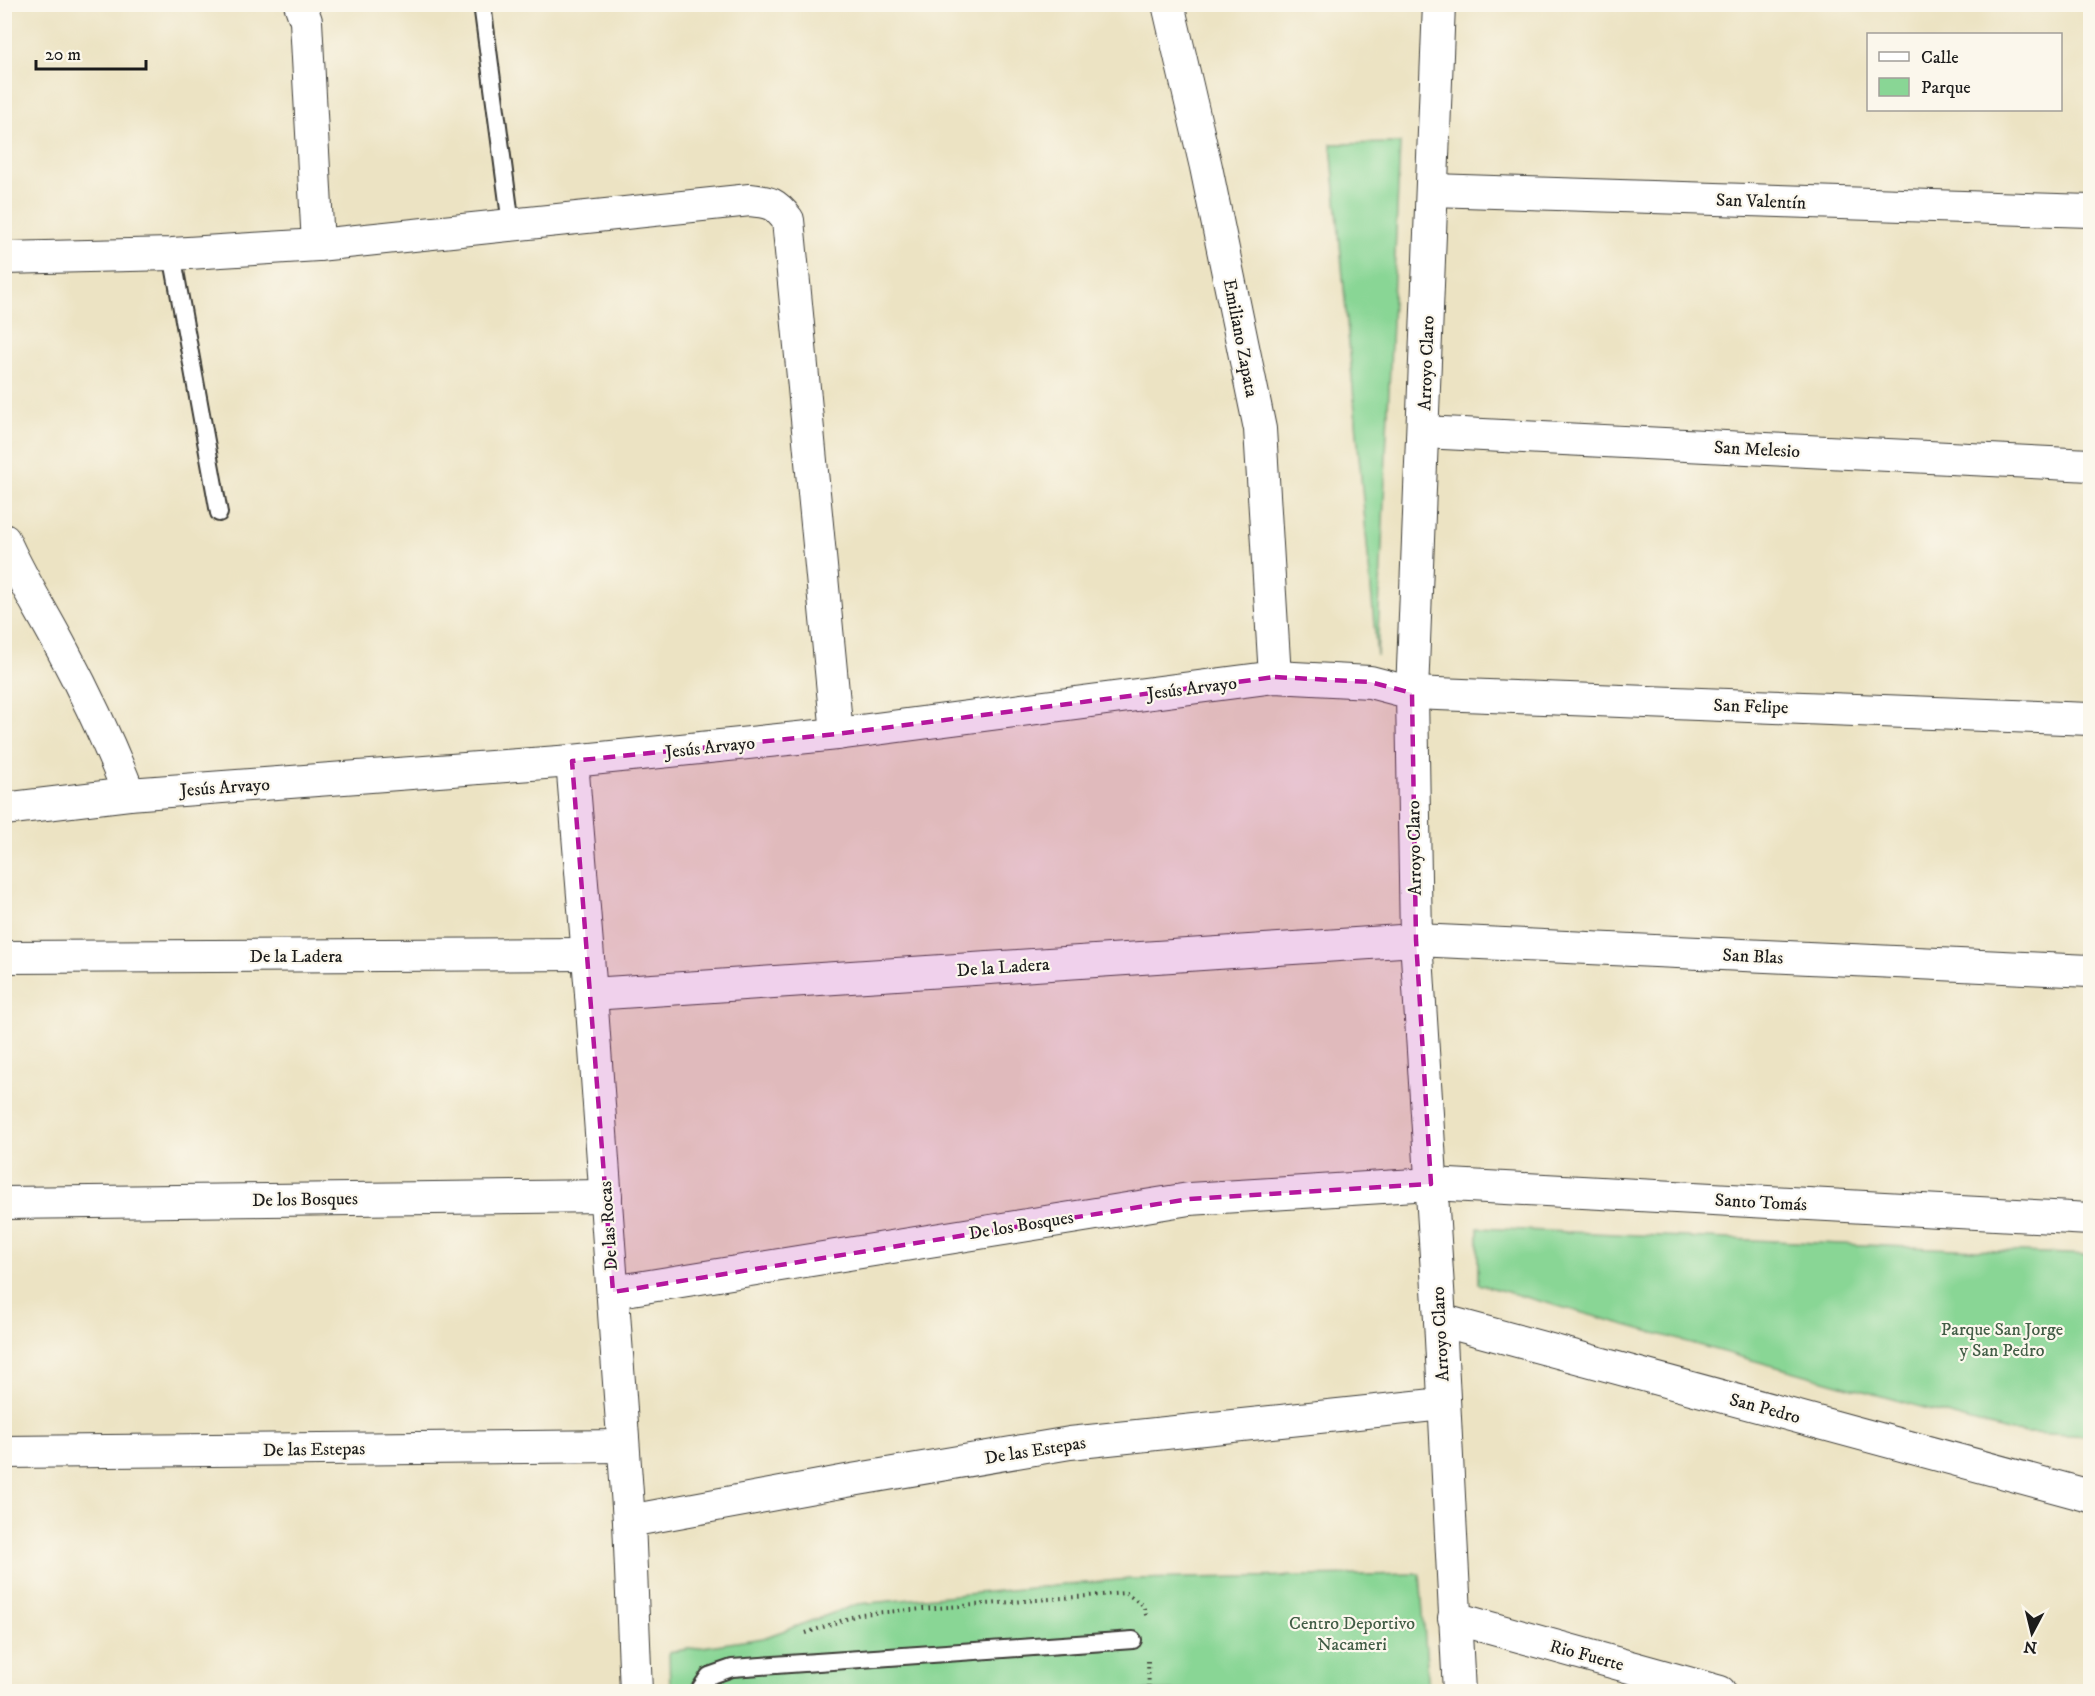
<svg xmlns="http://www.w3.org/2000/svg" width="2095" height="1696" viewBox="0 0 2095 1696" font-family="'IM FELL DW Pica',serif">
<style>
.green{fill:#89d695;stroke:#527958;stroke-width:1.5}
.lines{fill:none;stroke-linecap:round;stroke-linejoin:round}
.service-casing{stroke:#3b3a35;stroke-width:20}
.minor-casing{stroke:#3b3a35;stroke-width:34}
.path{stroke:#3b3a35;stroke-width:4;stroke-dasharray:1.5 4.5;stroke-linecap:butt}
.service{stroke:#fff;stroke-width:16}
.minor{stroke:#fff;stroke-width:32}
.marked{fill:#b5179e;fill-opacity:0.2;stroke:#b5179e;stroke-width:4.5;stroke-dasharray:12 8;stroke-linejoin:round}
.labels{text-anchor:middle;stroke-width:4.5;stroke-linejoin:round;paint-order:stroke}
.street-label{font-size:18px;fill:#1c1c1c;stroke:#fbf7ec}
.park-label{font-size:18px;fill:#425d46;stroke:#fbf7ec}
</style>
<rect width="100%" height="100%" fill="#fbf7ec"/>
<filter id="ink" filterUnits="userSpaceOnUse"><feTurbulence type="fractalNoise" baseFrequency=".0167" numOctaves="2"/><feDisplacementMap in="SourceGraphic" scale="12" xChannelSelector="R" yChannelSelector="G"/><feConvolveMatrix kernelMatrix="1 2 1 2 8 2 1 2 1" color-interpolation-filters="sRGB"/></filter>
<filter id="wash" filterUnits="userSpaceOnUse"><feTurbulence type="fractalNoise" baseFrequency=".008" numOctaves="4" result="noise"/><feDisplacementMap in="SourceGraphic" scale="24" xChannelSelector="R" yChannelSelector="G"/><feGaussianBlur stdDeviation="1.35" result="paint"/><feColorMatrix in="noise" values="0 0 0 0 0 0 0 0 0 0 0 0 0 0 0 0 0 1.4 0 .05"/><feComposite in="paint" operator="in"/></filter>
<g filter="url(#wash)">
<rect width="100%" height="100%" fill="#ece3c3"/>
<g class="green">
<polygon points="1400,143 1377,656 1331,144"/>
<polygon points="1478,1228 2090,1255 2090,1436 2011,1432 1478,1284"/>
<polygon points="1420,1574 1429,1691 670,1691 669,1652 763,1638 858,1604 1129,1579"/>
</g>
</g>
<g filter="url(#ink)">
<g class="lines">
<defs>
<g id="service">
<polyline points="482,4 511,225"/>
<polyline points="172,254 219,513"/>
<polyline points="698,1692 709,1676 732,1668 1133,1640"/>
</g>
<g id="minor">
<polyline points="300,4 306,21 318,245"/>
<polyline points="1168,4 1206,167 1260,429 1275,677"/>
<polyline points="1439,4 1412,693 1416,940 1440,1320 1459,1692"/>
<polyline points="1432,190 2090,211"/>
<path d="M4,258L172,254L318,245L750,200C770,202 775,203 788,220L837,734"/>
<polyline points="1423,432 2090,465"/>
<path d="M4,540C21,579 44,614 63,651C88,698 110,745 129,794"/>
<polyline points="572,761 591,994 629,1521 636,1692"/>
<polyline points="4,809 129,794 572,761 837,734 1275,677 1370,682 1412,693 2090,719"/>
<polyline points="4,957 587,954"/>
<polyline points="591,994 1416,940 2090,971"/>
<polyline points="4,1203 606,1196"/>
<polyline points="613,1292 1189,1199 1431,1184 2090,1219"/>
<polyline points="1440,1320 2090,1496"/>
<polyline points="4,1452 623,1446"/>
<polyline points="629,1521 852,1480 1070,1443 1443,1404"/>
<polyline points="1454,1618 1720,1692"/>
</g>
</defs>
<use href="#service" class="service-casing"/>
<use href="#minor" class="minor-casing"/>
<g class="path">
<polyline points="806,1633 860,1614 1126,1593 1143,1605 1147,1618"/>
<polyline points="1148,1661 1149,1692"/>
</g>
<use href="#service" class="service"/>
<use href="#minor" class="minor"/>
</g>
</g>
<path class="marked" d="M1275,677L1370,682L1412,693L1416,940L1431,1184L1189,1199L613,1292L572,761L837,734Z"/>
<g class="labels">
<g class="street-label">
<text transform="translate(1761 201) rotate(2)" y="6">San Valentín</text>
<text transform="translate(1241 338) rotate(79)" y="6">Emiliano Zapata</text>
<text transform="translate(1426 363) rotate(-88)" y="6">Arroyo Claro</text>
<text transform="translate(1757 449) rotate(3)" y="6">San Melesio</text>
<text transform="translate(1192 688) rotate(-7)" y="6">Jesús Arvayo</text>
<text transform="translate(1751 706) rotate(2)" y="6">San Felipe</text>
<text transform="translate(710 747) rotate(-6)" y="6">Jesús Arvayo</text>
<text transform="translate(225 787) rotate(-4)" y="6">Jesús Arvayo</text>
<text transform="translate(1414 848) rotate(-91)" y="6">Arroyo Claro</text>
<text x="296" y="962">De la Ladera</text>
<text transform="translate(1753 956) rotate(3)" y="6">San Blas</text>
<text transform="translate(1003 967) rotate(-4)" y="6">De la Ladera</text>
<text transform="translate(305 1199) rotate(-1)" y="6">De los Bosques</text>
<text transform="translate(1761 1202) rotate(3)" y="6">Santo Tomás</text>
<text transform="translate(1021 1225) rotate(-9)" y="6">De los Bosques</text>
<text transform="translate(608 1226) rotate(-94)" y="6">De las Rocas</text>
<text transform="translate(1440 1334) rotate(-93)" y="6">Arroyo Claro</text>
<text transform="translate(1765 1408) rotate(15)" y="6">San Pedro</text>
<text transform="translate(314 1449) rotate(-1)" y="6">De las Estepas</text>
<text transform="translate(1035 1450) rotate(-9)" y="6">De las Estepas</text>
<text transform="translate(1587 1655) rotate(15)" y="6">Rio Fuerte</text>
</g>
<g class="park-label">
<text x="2002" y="1335">Parque San Jorge<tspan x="2002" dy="21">y San Pedro</tspan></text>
<text x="1352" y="1629">Centro Deportivo<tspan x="1352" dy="21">Nacameri</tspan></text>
</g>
</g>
<rect width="2095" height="1696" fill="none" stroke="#fbf7ec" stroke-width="24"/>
<rect x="1867" y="33" width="195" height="78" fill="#fbf7ec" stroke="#a29f99" stroke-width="1.5"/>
<rect x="1879" y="52" width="30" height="9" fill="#ffffff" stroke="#a29f99" stroke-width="1.5"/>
<text x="1921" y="63" font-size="18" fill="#1c1c1c">Calle</text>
<rect x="1879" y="78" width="30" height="18" fill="#89d695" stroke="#a29f99" stroke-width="1.5"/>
<text x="1921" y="93" font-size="18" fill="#1c1c1c">Parque</text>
<g transform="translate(2032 1633) rotate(187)" stroke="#fbf7ec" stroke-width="4.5" paint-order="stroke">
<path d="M0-4.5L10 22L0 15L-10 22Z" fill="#1c1c1c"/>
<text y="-9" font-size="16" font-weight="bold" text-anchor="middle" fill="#1c1c1c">N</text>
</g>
<path d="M36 60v9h110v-9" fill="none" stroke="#1c1c1c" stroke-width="3"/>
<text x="45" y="60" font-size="18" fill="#1c1c1c" stroke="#fbf7ec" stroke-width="4.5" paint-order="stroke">20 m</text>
</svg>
